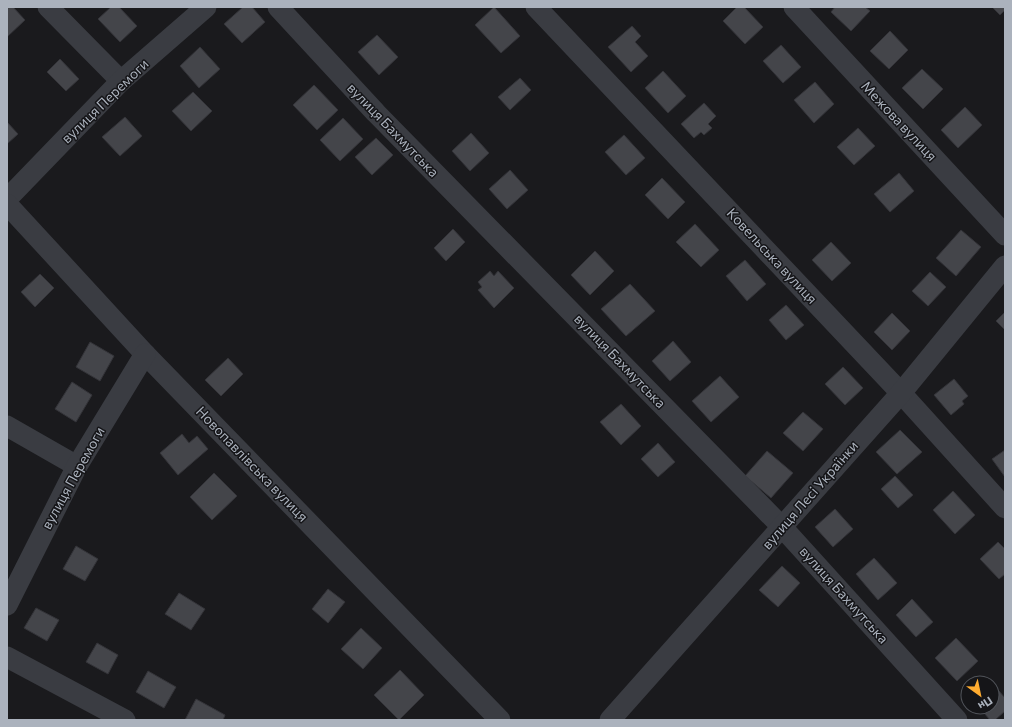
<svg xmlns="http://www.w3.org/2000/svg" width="1012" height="727" viewBox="0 0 1012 727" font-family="Commissioner,sans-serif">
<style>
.building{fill:#44454a;stroke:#343439}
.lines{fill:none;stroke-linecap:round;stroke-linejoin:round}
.street{stroke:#3a3c42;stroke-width:21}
.labels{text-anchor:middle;stroke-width:3;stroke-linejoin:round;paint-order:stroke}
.street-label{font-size:14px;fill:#abb2bd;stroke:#151518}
</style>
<rect width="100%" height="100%" fill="#1a1a1d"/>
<g class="building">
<polygon points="7,7 13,7 25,20 7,37"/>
<polygon points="111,7 119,7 137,26 120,42 98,19"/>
<polygon points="243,7 252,7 265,22 242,43 224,24"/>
<polygon points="494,7 520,36 501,53 475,25"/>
<polygon points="737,7 744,7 763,27 745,44 723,21"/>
<polygon points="835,7 865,7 870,11 851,31 831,12"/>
<polygon points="992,7 1005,7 1005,10 1000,15"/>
<polygon points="632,26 641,36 635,42 648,56 631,72 608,47"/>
<polygon points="890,31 908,50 889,69 870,51"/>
<polygon points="377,35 398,57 379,75 358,52"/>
<polygon points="781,45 801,67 783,83 763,61"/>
<polygon points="200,47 220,69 199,88 180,66"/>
<polygon points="60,59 79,79 66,91 47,72"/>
<polygon points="922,69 943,89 923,109 902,88"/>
<polygon points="663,71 686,96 668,113 645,88"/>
<polygon points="520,78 531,90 510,110 498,97"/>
<polygon points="815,82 834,104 814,123 794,100"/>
<polygon points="314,85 338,110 317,130 293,105"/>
<polygon points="193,92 212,111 191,131 172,111"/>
<polygon points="704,103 716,116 708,124 712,128 704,135 701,132 694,138 681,124"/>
<polygon points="965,107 982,125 958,148 941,130"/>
<polygon points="125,117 142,136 120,156 102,137"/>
<polygon points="343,118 363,139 340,161 320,140"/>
<polygon points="7,122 18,134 7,144"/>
<polygon points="858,128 875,146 854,165 837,147"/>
<polygon points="471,133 489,153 470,171 452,151"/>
<polygon points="624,135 645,158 626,175 605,152"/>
<polygon points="376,138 393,155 372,175 355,157"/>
<polygon points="510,170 528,190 507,209 489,189"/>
<polygon points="899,173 914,191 890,212 874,194"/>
<polygon points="662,178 685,202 668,219 645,195"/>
<polygon points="695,224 719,250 701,267 676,242"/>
<polygon points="453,229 465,242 446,261 434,248"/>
<polygon points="961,230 981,247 956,276 936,258"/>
<polygon points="831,242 851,263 832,281 812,260"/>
<polygon points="595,251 614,271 590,295 571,275"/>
<polygon points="745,260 766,284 747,301 726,276"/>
<polygon points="490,271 494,276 498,271 514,288 494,308 478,290 482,287 478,282"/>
<polygon points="930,272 946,287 928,306 912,291"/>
<polygon points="40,274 54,288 35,307 21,292"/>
<polygon points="630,284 655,311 626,336 601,309"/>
<polygon points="786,305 804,325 786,340 769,320"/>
<polygon points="1005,312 1005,330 996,321"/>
<polygon points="892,313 910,331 892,350 874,332"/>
<polygon points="673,341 691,362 670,381 652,361"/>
<polygon points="90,342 114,356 100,381 76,367"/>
<polygon points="228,358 243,374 221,396 205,380"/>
<polygon points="843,367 863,388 845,405 825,384"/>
<polygon points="720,376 739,397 711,422 692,401"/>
<polygon points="954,379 968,396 962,401 964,404 951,415 934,395"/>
<polygon points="72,382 92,395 76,422 55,409"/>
<polygon points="621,404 641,426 621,445 600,422"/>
<polygon points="803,412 823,429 803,451 783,433"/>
<polygon points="900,430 922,452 897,474 876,452"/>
<polygon points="182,434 189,443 197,436 208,449 178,475 160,453"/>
<polygon points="658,443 675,462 658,477 641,459"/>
<polygon points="1005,450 1005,477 992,459"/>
<polygon points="767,451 793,473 771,498 745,476"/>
<polygon points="214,473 237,496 212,520 190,497"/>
<polygon points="895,476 913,495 898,508 881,489"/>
<polygon points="953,491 975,515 955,534 933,510"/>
<polygon points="835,509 853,529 833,547 815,527"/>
<polygon points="998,542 1005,549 1005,574 999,579 980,559"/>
<polygon points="76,546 98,559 85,581 63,569"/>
<polygon points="874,558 897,583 878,600 856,574"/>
<polygon points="782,566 800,583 778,607 759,590"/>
<polygon points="328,589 345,602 328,623 312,609"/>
<polygon points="179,593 205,609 191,630 165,614"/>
<polygon points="912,599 933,622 916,637 896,615"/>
<polygon points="36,608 59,620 47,641 24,628"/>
<polygon points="361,628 382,648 363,669 341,649"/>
<polygon points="956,638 978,661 957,681 935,658"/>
<polygon points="97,643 118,655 108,674 86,662"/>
<polygon points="400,670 424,695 399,720 374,695"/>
<polygon points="148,671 176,687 164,708 136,692"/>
<polygon points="992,683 1005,698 1005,711 995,720 990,720 979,707 992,707"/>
<polygon points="196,699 225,715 223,720 185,720"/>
</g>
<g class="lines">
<g class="street">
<polyline points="48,7 121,81"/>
<polyline points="278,7 376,113 782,527 957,720"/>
<polyline points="536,7 901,393 1005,508"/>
<polyline points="794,7 1005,235"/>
<polyline points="7,199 121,81 206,7"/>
<polyline points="7,204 145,354 500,720"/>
<polyline points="7,426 77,466"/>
<polyline points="7,605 77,466 145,354"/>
<polyline points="7,657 125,720"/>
<polyline points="610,720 901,393 1005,266"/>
</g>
</g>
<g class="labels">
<g class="street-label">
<text transform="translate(105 101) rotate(-44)" y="5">вулиця Перемоги</text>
<text transform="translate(899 121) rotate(47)" y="5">Межова вулиця</text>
<text transform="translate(393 130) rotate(46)" y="5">вулиця Бахмутська</text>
<text transform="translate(772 256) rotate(47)" y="5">Ковельська вулиця</text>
<text transform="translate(620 361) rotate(46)" y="5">вулиця Бахмутська</text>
<text transform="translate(252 464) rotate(46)" y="5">Новопавлівська вулиця</text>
<text transform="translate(73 478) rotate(-61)" y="5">вулиця Перемоги</text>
<text transform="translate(810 495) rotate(-49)" y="5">вулиця Лесі Українки</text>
<text transform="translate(844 595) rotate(48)" y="5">вулиця Бахмутська</text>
</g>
</g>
<rect width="1012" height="727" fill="none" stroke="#abb2bd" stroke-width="16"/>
<g transform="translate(980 695) rotate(147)"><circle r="19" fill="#151518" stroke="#51545a"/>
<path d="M0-3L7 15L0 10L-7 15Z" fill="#ffac30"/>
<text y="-6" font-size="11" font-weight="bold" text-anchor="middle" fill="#abb2bd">Пн</text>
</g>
</svg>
